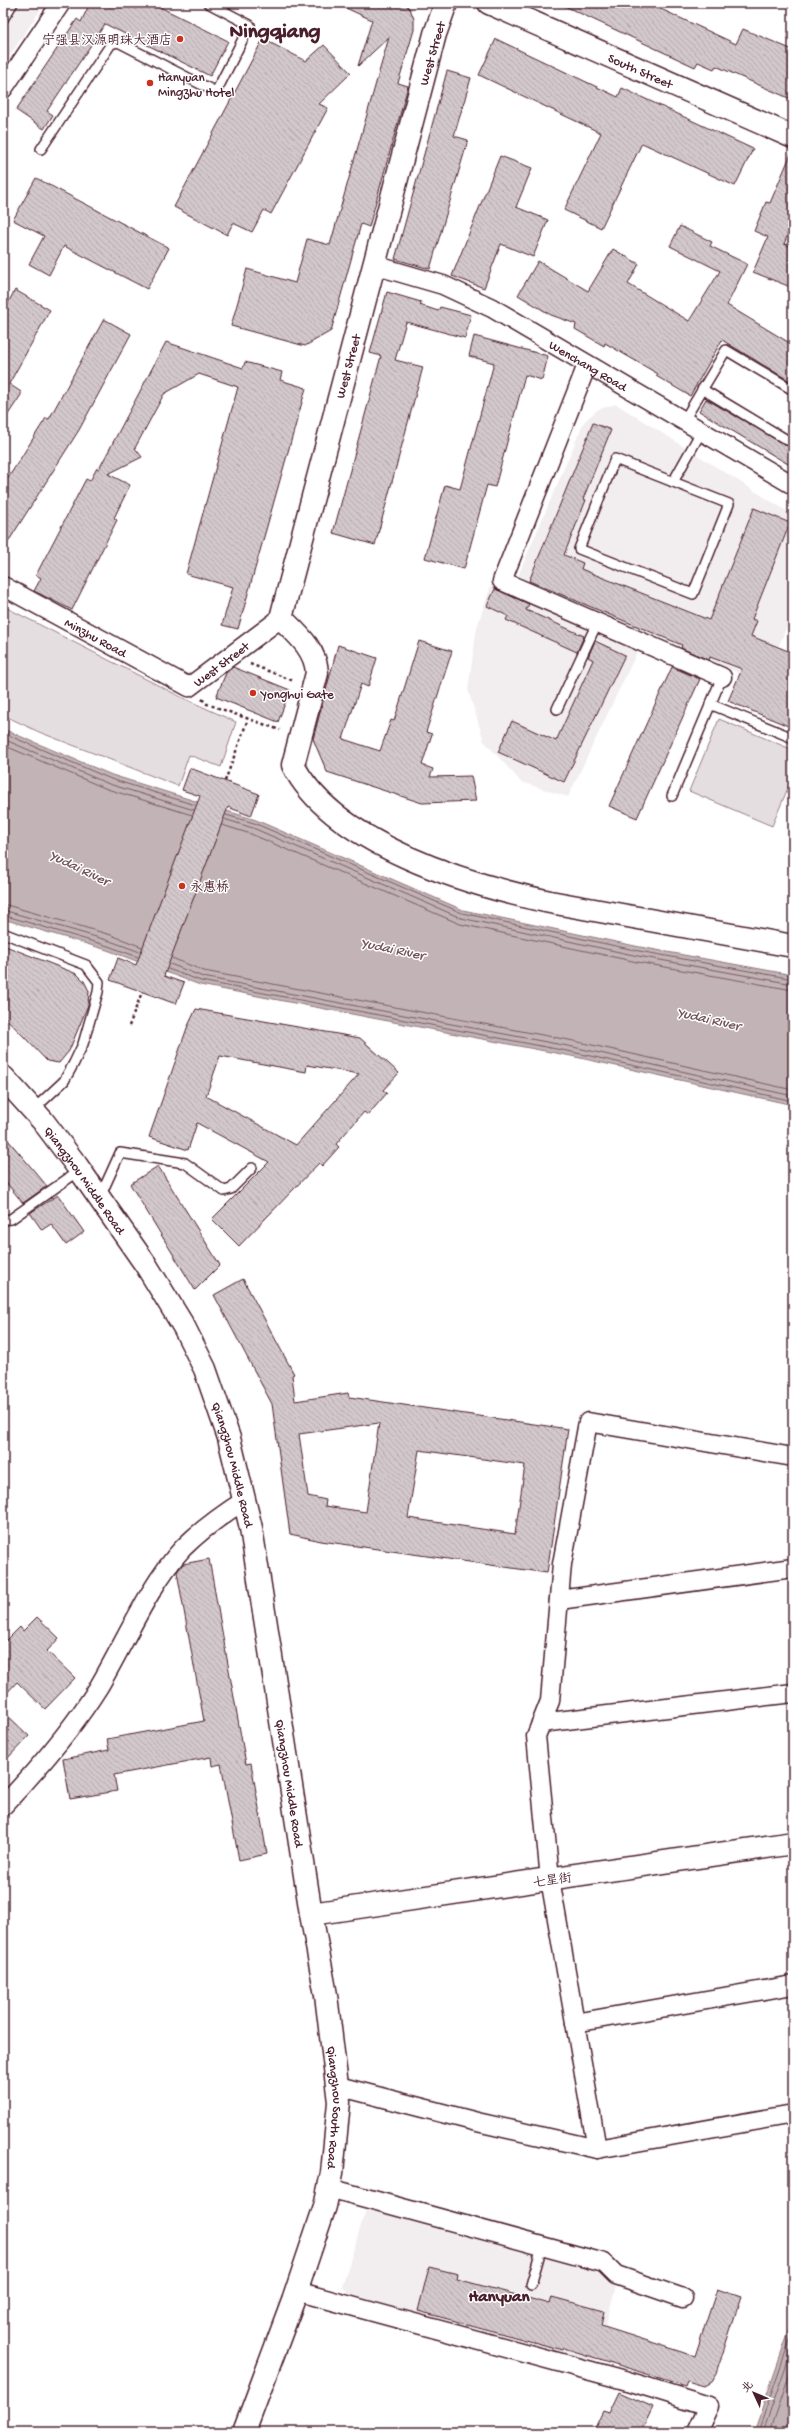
<svg xmlns="http://www.w3.org/2000/svg" width="796" height="2435" viewBox="0 0 796 2435" font-family="'Gochi Hand','LXGW WenKai TC',sans-serif">
<style>
.built{fill:#f2eeef}
.green{fill:#e5dee0;stroke:#987e86}
.water{fill:#c1b3b6;stroke:#91787e}
.lines{fill:none;stroke-linecap:round;stroke-linejoin:round}
.shore{stroke:#7a5a63;stroke-width:1}
.building{fill:url(#building-back-hatch);stroke:#4a1f2b;fill-rule:evenodd}
.lane-casing{stroke:#4a1f2b;stroke-width:12}
.street-casing{stroke:#4a1f2b;stroke-width:21}
.secondary-casing{stroke:#4a1f2b;stroke-width:25}
.path{stroke:#4a1f2b;stroke-width:2.5;stroke-dasharray:3 3;stroke-linecap:butt}
.lane{stroke:#fff;stroke-width:9}
.street{stroke:#fff;stroke-width:18}
.secondary{stroke:#fff;stroke-width:22}
.poi-dot{fill:#c8321e;stroke:#fff;stroke-width:1.5}
.labels{text-anchor:middle;stroke-width:3;stroke-linejoin:round;paint-order:stroke}
.poi-label{font-size:13px;fill:#4a1f2b;stroke:#fff;text-anchor:start}
.street-label{font-size:13px;fill:#4a1f2b;stroke:#fff}
.water-label{font-size:14px;font-style:italic;fill:#74535c;stroke:#fff}
.district-label{font-size:17px;font-weight:bold;fill:#4a1f2b;stroke:#fff}
.town-label{font-size:21px;font-weight:bold;fill:#4a1f2b;stroke:#fff}
</style>
<defs>
<pattern id="building-back-hatch" width="6" height="6" patternUnits="userSpaceOnUse"><rect width="6" height="6" fill="#d2c7cb"/><path d="M-1 5l2 2M0 0l6 6M5-1l2 2" fill="none" stroke="#b6aaae"/></pattern>
</defs>
<rect width="100%" height="100%" fill="#fff"/>
<filter id="ink" filterUnits="userSpaceOnUse"><feTurbulence type="fractalNoise" baseFrequency=".025" numOctaves="2"/><feDisplacementMap in="SourceGraphic" scale="8" xChannelSelector="R" yChannelSelector="G"/><feConvolveMatrix kernelMatrix="1 2 1 2 8 2 1 2 1" color-interpolation-filters="sRGB"/></filter>
<g filter="url(#ink)">
<g class="built">
<polygon points="3,3 45,3 3,66"/>
<polygon points="616,404 793,515 793,611 764,683 529,589 517,578 584,422 597,410"/>
<polygon points="492,582 638,650 568,797 521,782 484,741 468,690 477,627"/>
<polygon points="367,2206 618,2279 595,2364 349,2294 342,2287"/>
</g>
<g class="green">
<polygon points="3,606 181,697 236,722 221,767 189,755 178,786 39,732 3,715"/>
<polygon points="719,719 793,750 793,776 772,826 689,791"/>
</g>
<g class="water">
<polygon points="3,729 112,775 256,820 463,910 640,947 793,975 793,1105 571,1056 200,985 107,950 3,919"/>
<polygon points="793,2320 793,2432 754,2432"/>
</g>
<g class="lines">
<g class="shore">
<polyline points="3,733 111,779 195,805"/>
<polyline points="3,739 109,784 194,810"/>
<polyline points="3,745 107,789 192,815"/>
<polyline points="226,815 254,823 462,913 639,951 793,979"/>
<polyline points="224,819 253,828 461,918 638,956 793,984"/>
<polyline points="222,825 251,834 460,924 637,962 793,990"/>
<polyline points="3,904 111,935 142,947"/>
<polyline points="3,910 110,941 140,952"/>
<polyline points="3,915 108,946 138,957"/>
<polyline points="172,958 204,971 574,1041 793,1090"/>
<polyline points="170,964 203,977 573,1047 793,1096"/>
<polyline points="168,969 201,981 572,1052 793,1101"/>
<polyline points="758,2432 793,2332"/>
<polyline points="763,2432 793,2347"/>
<polyline points="770,2432 793,2365"/>
</g>
</g>
<g class="building">
<polygon points="90,3 152,3 228,41 210,76 105,24 47,111 53,115 44,129 16,110 77,19 81,22"/>
<polygon points="335,3 404,3 410,9 414,19 414,30 398,83 408,86 369,227 361,224 331,331 305,346 231,326 247,269 295,283 307,239 330,245 389,37 358,66 372,20"/>
<polygon points="558,3 648,3 736,44 743,29 793,50 793,100 716,66 714,69 698,62 695,67"/>
<polygon points="263,39 306,61 324,45 351,73 319,104 328,108 271,214 264,210 252,232 233,223 227,235 174,207"/>
<polygon points="496,39 618,97 622,88 753,149 735,186 642,143 601,228 564,210 601,133 479,75"/>
<polygon points="447,71 471,78 454,136 468,140 430,269 395,259"/>
<polygon points="793,149 793,222 784,244 793,247 793,288 753,272 768,237 754,231 766,202 770,203"/>
<polygon points="500,156 532,168 516,207 548,220 533,257 501,244 484,288 452,276"/>
<polygon points="36,178 169,248 147,289 64,246 49,275 29,264 44,236 13,220"/>
<polygon points="680,226 712,242 710,246 747,264 727,305 793,345 793,383 722,340 690,396 656,376 658,374 605,343 604,346 575,329 576,324 551,315 518,295 538,261 588,291 613,249 639,264 628,284 689,321 720,271 670,246"/>
<polygon points="15,290 50,310 9,384 21,392 21,395 3,422 3,312"/>
<polygon points="387,292 421,302 420,305 438,311 440,307 471,315 465,338 406,322 395,360 423,367 375,545 333,533 381,356 370,353"/>
<polygon points="104,319 131,334 79,430 3,550 3,486 46,418 49,419"/>
<polygon points="474,336 548,356 542,380 525,375 495,487 487,485 464,569 425,558 445,485 460,489 494,363 469,356"/>
<polygon points="166,342 243,368 245,362 282,372 280,380 306,388 238,629 222,625 233,587 186,574 238,387 199,374 164,394 135,448 142,457 108,474 130,485 114,518 117,520 72,610 34,591 41,578 36,575 86,479 90,481 97,468 99,469"/>
<polygon points="706,399 793,449 793,467 699,411"/>
<polygon points="593,423 611,430 583,499 586,500 564,555 583,563 581,569 709,620 754,508 790,523 752,619 757,621 751,636 793,653 793,728 728,701 742,669 710,657 709,660 681,648 682,645 529,581"/>
<polygon points="495,589 529,604 526,610 584,636 577,652 506,620 508,616 487,606"/>
<polygon points="419,641 452,651 426,732 432,734 422,765 433,769 430,777 471,776 476,801 422,803 327,772 313,739 338,645 377,658 368,687 361,684 343,739 380,751 391,720 394,721"/>
<polygon points="595,641 625,655 564,782 498,752 512,721 556,741 593,660 588,657"/>
<polygon points="233,667 290,690 278,722 216,697 226,673"/>
<polygon points="672,667 700,679 637,818 609,806"/>
<polygon points="190,768 259,794 251,816 228,807 164,976 184,983 176,1004 110,980 118,958 136,965 200,796 182,790"/>
<polygon points="3,945 77,974 84,981 89,991 88,1005 69,1051 59,1063 47,1061 3,1015"/>
<path d="M196,1009L360,1038L399,1073L383,1090L387,1093L368,1115L364,1112L336,1144L339,1147L322,1166L319,1163L239,1246L212,1219L269,1162L197,1123L188,1150L149,1137L187,1028ZM220,1056L306,1072L307,1065L359,1074L296,1145L206,1096Z"/>
<polygon points="3,1134 47,1186 23,1203 3,1179"/>
<polygon points="158,1166 220,1265 195,1290 130,1184"/>
<polygon points="58,1195 84,1232 66,1245 51,1224 42,1230 30,1213"/>
<path d="M243,1279L294,1374L292,1375L295,1401L348,1393L349,1397L568,1429L547,1573L321,1541L290,1534L272,1404L214,1295ZM379,1423L366,1512L325,1506L326,1500L308,1496L299,1434ZM419,1450L525,1465L515,1534L408,1518Z"/>
<polygon points="209,1559 246,1764 251,1763 267,1854 239,1860 221,1764 212,1766 211,1757 114,1775 117,1791 70,1799 63,1759 109,1750 107,1739 204,1721 177,1572 183,1564"/>
<polygon points="37,1617 59,1638 47,1651 75,1678 45,1709 17,1682 3,1697 3,1644 20,1627 23,1631"/>
<polygon points="3,1711 29,1736 3,1763"/>
<polygon points="429,2267 458,2274 457,2279 550,2304 552,2297 604,2311 601,2326 695,2356 717,2289 741,2297 716,2374 711,2382 704,2386 687,2381 685,2386 564,2348 563,2350 418,2311"/>
<polygon points="619,2392 653,2407 641,2432 593,2432 603,2411 609,2413"/>
</g>
<g class="lines">
<defs>
<g id="lane">
<polyline points="3,19 13,3"/>
<polyline points="41,149 111,44 118,42 216,92 250,25 208,3"/>
<polyline points="702,389 787,440 793,438"/>
<polyline points="683,422 726,350 793,390"/>
<polygon points="615,459 729,504 693,594 579,549"/>
<polyline points="673,482 701,432"/>
<polyline points="710,704 793,738"/>
<polyline points="557,709 597,623"/>
<polyline points="672,796 722,677"/>
<polyline points="3,933 86,965 99,982 98,992 83,1044 74,1063 64,1081 33,1110"/>
<polyline points="100,1197 120,1153 185,1163 224,1191 231,1189 252,1168"/>
<polyline points="3,1220 11,1219 80,1170"/>
<polyline points="531,2285 542,2246"/>
</g>
<g id="street">
<polyline points="3,89 61,3"/>
<path id="s1" d="M374,265L443,285L492,308L793,485"/>
<polyline points="587,365 502,581 722,677"/>
<path id="s2" d="M3,586L189,687L281,618"/>
<polyline points="559,1600 793,1568"/>
<polyline points="541,1723 793,1693"/>
<path d="M3,1806C38,1769 71,1731 98,1688C125,1643 148,1586 183,1548C202,1529 223,1514 245,1500"/>
<polyline points="575,2023 793,1985"/>
<polyline points="338,2086 477,2122 597,2149 793,2114"/>
<polyline points="597,2149 550,1879 536,1736 550,1701 562,1564 588,1422 793,1457"/>
<polyline points="329,2188 604,2263 616,2275 683,2298"/>
<polyline points="296,2291 628,2381 709,2406 697,2432"/>
</g>
<g id="secondary">
<path d="M446,3L435,34L281,618C296,633 316,649 317,673L293,765C333,844 469,885 550,902L793,946"/>
<path id="s3" d="M489,3L793,137"/>
<path id="s4" d="M3,1077L43,1121L77,1166L146,1265L184,1327L205,1369L229,1438L251,1528L311,1914L326,1995L339,2102L332,2173L325,2206L293,2301L244,2432"/>
<polyline points="311,1914 793,1843"/>
</g>
</defs>
<use href="#lane" class="lane-casing"/>
<use href="#street" class="street-casing"/>
<use href="#secondary" class="secondary-casing"/>
<g class="path">
<polyline points="250,664 294,681"/>
<polyline points="202,699 207,704 280,730"/>
<polyline points="225,781 248,719"/>
<polyline points="129,1026 142,992"/>
</g>
<use href="#lane" class="lane"/>
<use href="#street" class="street"/>
<use href="#secondary" class="secondary"/>
</g>
</g>
<g class="poi-dot">
<circle cx="180" cy="39" r="4"/>
<circle cx="150" cy="83" r="4"/>
<circle cx="253" cy="693" r="4"/>
<circle cx="182" cy="886" r="4"/>
</g>
<g class="labels">
<g class="poi-label">
<text x="172" y="44" text-anchor="end">宁强县汉源明珠大酒店</text>
<text x="158" y="81">Hanyuan<tspan x="158" dy="15">Mingzhu Hotel</tspan></text>
<text x="261" y="698">Yonghui Gate</text>
<text x="190" y="891">永惠桥</text>
</g>
<g class="street-label">
<text transform="translate(431 53) rotate(-74)" y="5">West Street</text>
<text dy="5" stroke="none"><textPath href="#s3" startOffset="166">South Street</textPath></text>
<text dy="5" stroke="none"><textPath href="#s1" startOffset="238">Wenchang Road</textPath></text>
<text transform="translate(347 366) rotate(-75)" y="5">West Street</text>
<text dy="5" stroke="none"><textPath href="#s2" startOffset="106">Minzhu Road</textPath></text>
<text dy="5" stroke="none"><textPath href="#s2" startOffset="251">West Street</textPath></text>
<text dy="5" stroke="none"><textPath href="#s4" startOffset="132">Qiangzhou Middle Road</textPath></text>
<text dy="5" stroke="none"><textPath href="#s4" startOffset="456">Qiangzhou Middle Road</textPath></text>
<text dy="5" stroke="none"><textPath href="#s4" startOffset="780">Qiangzhou Middle Road</textPath></text>
<text transform="translate(552 1879) rotate(-8)" y="5">七星街</text>
<text dy="5" stroke="none"><textPath href="#s4" startOffset="1108">Qiangzhou South Road</textPath></text>
</g>
<g class="water-label">
<text transform="translate(80 867) rotate(26)" y="5">Yudai River</text>
<text transform="translate(393 948) rotate(12)" y="5">Yudai River</text>
<text transform="translate(709 1018) rotate(13)" y="5">Yudai River</text>
</g>
<g class="district-label">
<text x="499" y="2301">Hanyuan</text>
</g>
<g class="town-label">
<text x="275" y="37">Ningqiang</text>
</g>
</g>
<rect width="796" height="2435" fill="none" stroke="#fff" stroke-width="16"/>
<rect x="8" y="8" width="780" height="2419" fill="none" stroke="#4a1f2b" stroke-width="1.5" filter="url(#ink)"/>
<g transform="translate(754 2393) rotate(314)" stroke="#ffffff" stroke-width="3" paint-order="stroke">
<path d="M0-3L7 15L0 10L-7 15Z" fill="#4a1f2b"/>
<text y="-6" font-size="11" font-weight="bold" text-anchor="middle" fill="#4a1f2b">北</text>
</g>
</svg>
